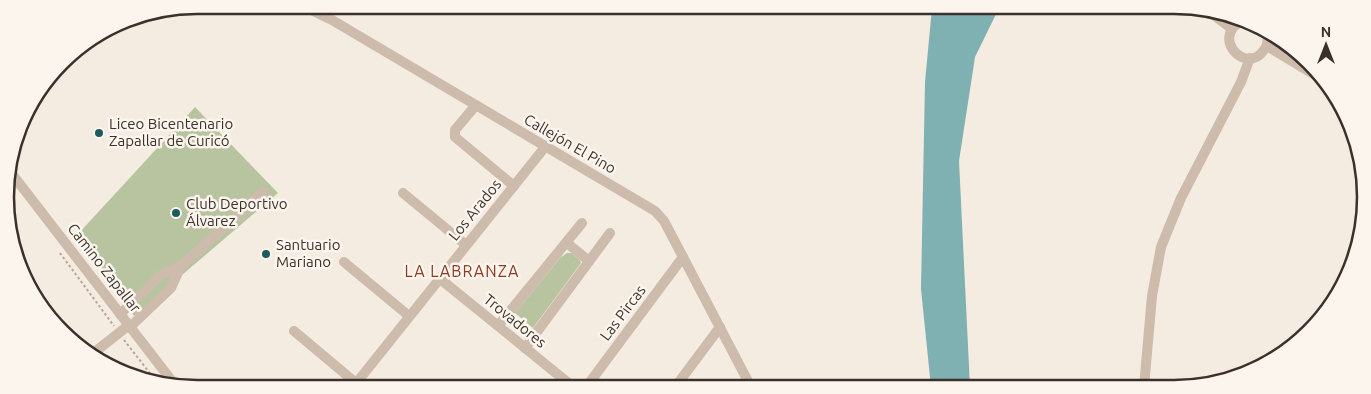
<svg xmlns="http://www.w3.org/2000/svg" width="1371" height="394" viewBox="0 0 1371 394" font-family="Ubuntu,sans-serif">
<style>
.green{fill:#b8c4a0}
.water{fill:#7fb0b2}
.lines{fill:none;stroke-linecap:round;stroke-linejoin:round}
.path{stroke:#b9a596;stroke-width:2;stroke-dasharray:2.5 2.5;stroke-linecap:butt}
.minor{stroke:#cdbbac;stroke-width:10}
.poi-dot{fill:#1f5a5e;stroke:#fbf5ee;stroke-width:2}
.labels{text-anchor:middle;stroke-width:5;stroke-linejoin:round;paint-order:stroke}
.poi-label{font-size:15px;fill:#3b302b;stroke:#fbf5ee;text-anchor:start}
.street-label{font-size:15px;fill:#3b302b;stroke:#fbf5ee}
.neighbourhood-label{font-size:16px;letter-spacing:1px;fill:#8c3b22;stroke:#fbf5ee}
.rim{fill:none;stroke:#3b302b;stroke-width:2.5}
</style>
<rect width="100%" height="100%" fill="#f4ebe1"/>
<g class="green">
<polygon points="195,107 278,193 134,316 79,233"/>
<polygon points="567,253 571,253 580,260 581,263 533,328 515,313 560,258"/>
</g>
<polygon class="water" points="932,8 999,8 975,57 959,161 970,387 931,387 921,289 925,82"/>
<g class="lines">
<g class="path">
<polyline points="60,253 114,326"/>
<polyline points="124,340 159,385"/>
</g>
<g class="minor">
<polyline points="296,5 307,8 332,20 655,211 664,221 683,257 751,387"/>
<polyline points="1206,9 1232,29"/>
<path d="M1242,21C1210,37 1246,76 1264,50C1269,45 1268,38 1266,31"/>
<polyline points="1267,46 1325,81"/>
<polyline points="476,105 455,130 455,137 514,186"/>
<polyline points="9,170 175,385"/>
<polyline points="403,193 466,245"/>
<polyline points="567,243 589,261"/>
<polyline points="344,262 409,316"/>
<polyline points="439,278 572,386"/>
<polyline points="120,314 161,275 181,266 263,192"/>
<polyline points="498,326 582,223"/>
<polyline points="130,327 171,288 181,266"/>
<polyline points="294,331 356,383"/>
<polyline points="525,348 610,233"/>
<polyline points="91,355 129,325"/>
<polyline points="354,386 545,147"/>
<polyline points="587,386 683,257"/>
<polyline points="676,386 720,327"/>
<polyline points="1144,387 1152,296 1161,247 1181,198 1241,82 1250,58"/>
</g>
</g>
<g class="poi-dot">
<circle cx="99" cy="133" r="5"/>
<circle cx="176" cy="213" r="5"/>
<circle cx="266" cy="254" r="5"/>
</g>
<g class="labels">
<g class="poi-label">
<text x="109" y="129">Liceo Bicentenario<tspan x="109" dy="17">Zapallar de Curicó</tspan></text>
<text x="186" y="209">Club Deportivo<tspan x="186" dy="17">Álvarez</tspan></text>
<text x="276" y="250">Santuario<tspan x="276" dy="17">Mariano</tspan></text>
</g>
<g class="street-label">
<text transform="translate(570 144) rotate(30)" y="5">Callejón El Pino</text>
<text transform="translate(475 210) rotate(-51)" y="5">Los Arados</text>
<text transform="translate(104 268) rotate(52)" y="5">Camino Zapallar</text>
<text transform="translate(623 313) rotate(-53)" y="5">Las Pircas</text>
<text transform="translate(515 321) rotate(39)" y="5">Trovadores</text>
</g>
<g class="neighbourhood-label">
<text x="462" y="277">LA LABRANZA</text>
</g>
</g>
<path d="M0 0H1371V394H0ZM197 14H1174A183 183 0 0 1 1357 197V197A183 183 0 0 1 1174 380H197A183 183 0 0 1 14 197V197A183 183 0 0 1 197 14Z" fill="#fbf5ee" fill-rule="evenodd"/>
<path class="rim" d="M197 14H1174A183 183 0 0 1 1357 197V197A183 183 0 0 1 1174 380H197A183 183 0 0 1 14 197V197A183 183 0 0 1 197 14Z"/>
<g transform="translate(1326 45)" stroke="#fbf5ee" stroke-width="4" paint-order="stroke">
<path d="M0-4L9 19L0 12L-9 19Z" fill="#3b302b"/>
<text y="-8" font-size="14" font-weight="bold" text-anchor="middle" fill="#3b302b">N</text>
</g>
</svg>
